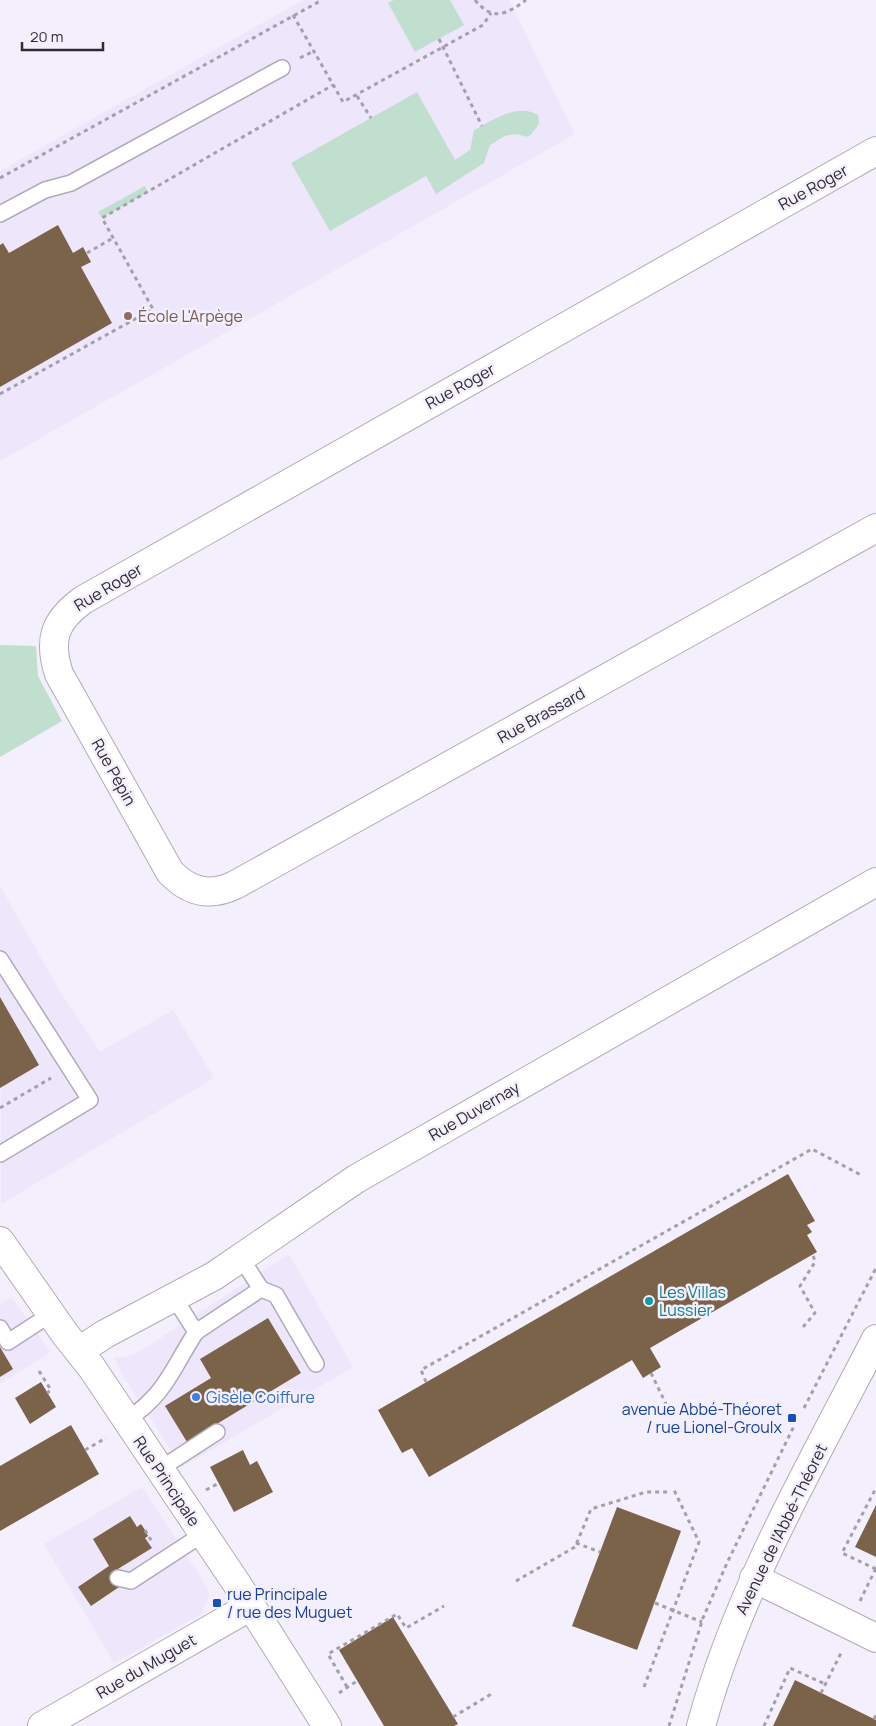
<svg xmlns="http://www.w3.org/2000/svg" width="876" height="1726" viewBox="0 0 876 1726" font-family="Manrope,sans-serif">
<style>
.built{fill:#eee6fb}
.green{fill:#c1dfce}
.building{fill:#7b6349}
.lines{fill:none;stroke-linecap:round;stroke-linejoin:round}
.lane-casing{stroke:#b0abb8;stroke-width:18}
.street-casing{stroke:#b0abb8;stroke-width:30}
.secondary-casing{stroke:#b0abb8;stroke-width:30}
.path{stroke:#a4a0ab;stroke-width:3;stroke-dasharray:4 4;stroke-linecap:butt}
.lane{stroke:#fff;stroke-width:15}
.street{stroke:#fff;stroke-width:28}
.secondary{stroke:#fff;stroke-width:28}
.education-dot{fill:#8d6e63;stroke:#f4effc;stroke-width:2}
.culture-dot{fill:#0f9aa8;stroke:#f4effc;stroke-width:2}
.shop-dot{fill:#3f7fe0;stroke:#f4effc;stroke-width:2}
.transit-dot{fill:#1a4fb4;stroke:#f4effc;stroke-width:2}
.labels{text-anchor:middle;stroke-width:5;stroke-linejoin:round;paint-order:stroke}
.street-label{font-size:16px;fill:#2d2b31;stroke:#f4effc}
.education-label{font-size:16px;fill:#785e54;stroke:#f4effc;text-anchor:start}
.culture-label{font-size:16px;fill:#0d838f;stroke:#f4effc;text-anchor:start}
.shop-label{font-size:16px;fill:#366cbe;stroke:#f4effc;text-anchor:start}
.transit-label{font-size:16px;fill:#164399;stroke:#f4effc;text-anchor:end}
</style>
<rect width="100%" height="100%" fill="#f4effc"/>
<g class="built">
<polygon points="303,0 509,0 575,134 0,461 0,171"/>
<polygon points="0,886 58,988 100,1052 173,1010 214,1078 1,1204"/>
<polygon points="289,1254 353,1367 182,1467 122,1374 114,1357 126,1357 139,1352"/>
<polygon points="11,1297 51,1352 0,1384 0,1304"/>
<polygon points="142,1487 207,1587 209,1594 207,1603 202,1608 203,1613 114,1663 44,1544"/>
</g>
<g class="green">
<polygon points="394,0 450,0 464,25 415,52 388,3"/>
<path d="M417,92L455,160L470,150L474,130C493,120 517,103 538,115L539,123C525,147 527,131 509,135C503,136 496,142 490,145L484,163L436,194L426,176L330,231L291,163Z"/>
<polygon points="145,186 148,192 102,218 98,212"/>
<polygon points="0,645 36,646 38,676 62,721 0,757"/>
</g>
<g class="building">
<polygon points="58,225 73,253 83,247 91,262 81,267 112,323 0,387 0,245 3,243 9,253"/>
<polygon points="0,997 39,1065 0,1088"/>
<polygon points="788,1174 815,1221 807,1225 812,1232 807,1235 817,1252 650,1348 661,1367 643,1378 632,1360 429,1477 412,1448 402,1453 378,1410"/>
<polygon points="268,1318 301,1373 187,1442 165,1406 211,1378 200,1359"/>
<polygon points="0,1347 13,1369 0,1377"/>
<polygon points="41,1382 56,1407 30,1424 15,1398"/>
<polygon points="71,1425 99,1474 0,1531 0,1466"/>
<polygon points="243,1450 250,1465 257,1461 273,1492 234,1512 210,1467"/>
<polygon points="876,1505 876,1557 855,1547"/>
<polygon points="617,1507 681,1531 637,1650 572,1626"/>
<polygon points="130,1516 137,1527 141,1524 145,1530 148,1536 145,1538 152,1548 113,1572 122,1585 91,1606 78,1587 109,1566 93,1539"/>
<polygon points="393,1617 458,1724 454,1726 384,1726 339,1650"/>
<polygon points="795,1680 876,1720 876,1726 773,1726"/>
</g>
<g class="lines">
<defs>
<g id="lane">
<polyline points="0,214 45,190 71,183 282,68"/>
<polyline points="0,959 90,1100 0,1154"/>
<polyline points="241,1258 261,1289 276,1295 316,1364"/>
<polyline points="173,1296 196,1332 261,1289"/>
<polyline points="0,1328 8,1342 51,1314"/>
<path d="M127,1420C166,1394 172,1369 196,1332"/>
<polyline points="160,1469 217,1432"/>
<polyline points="118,1578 131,1581 203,1534"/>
</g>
<g id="street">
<path d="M876,151L83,600C54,621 48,640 59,674L170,872C189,892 210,897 235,885L876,528"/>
<polyline points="79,1351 105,1334 214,1276 356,1179 876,882"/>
<polyline points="754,1578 876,1638"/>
<polyline points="42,1726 251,1606"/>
</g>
<g id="secondary">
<polyline points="0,1241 65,1334 92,1368 237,1584 327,1726"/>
<path d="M701,1726C739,1588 811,1465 876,1339"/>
</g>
</defs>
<use href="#lane" class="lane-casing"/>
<use href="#street" class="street-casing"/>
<use href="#secondary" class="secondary-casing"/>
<g class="path">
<path d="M475,0C493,22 507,14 526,0"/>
<polyline points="293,15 343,102 483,25 491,13"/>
<polyline points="439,39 482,126"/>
<polyline points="300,58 314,51"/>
<polyline points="357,96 371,118"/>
<polyline points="0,178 322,0"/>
<polyline points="87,253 113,238"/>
<polyline points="0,394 153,309 102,218 333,85"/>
<polyline points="0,1108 51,1078"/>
<polyline points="803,1327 815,1313 800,1286 815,1262 813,1255"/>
<polyline points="39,1371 51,1390 47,1393"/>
<polyline points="651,1373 666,1404"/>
<polyline points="426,1382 421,1370 812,1149 861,1175"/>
<polyline points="804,1408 876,1268"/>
<polyline points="85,1450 106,1438"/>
<polyline points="206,1490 219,1483"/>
<polyline points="145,1530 152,1542"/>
<polyline points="576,1543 600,1552"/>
<polyline points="876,1569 842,1553 876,1488"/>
<polyline points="516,1581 575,1547 591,1509 646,1492 670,1492"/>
<polyline points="860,1601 876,1568"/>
<polyline points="655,1603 702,1622"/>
<polyline points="347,1687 328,1654 397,1614 406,1628 444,1606"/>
<polyline points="644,1687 699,1542 674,1490"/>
<polyline points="339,1693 357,1681"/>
<polyline points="821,1693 842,1651"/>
<polyline points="453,1717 493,1693"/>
<polyline points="874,1719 876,1715"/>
<polyline points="669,1726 703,1618 727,1563 795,1424"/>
<polyline points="764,1726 790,1668 825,1684"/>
</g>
<use href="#lane" class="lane"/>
<use href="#street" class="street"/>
<use href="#secondary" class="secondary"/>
</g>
<circle class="education-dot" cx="128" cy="316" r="5"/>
<circle class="culture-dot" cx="649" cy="1301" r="5"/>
<circle class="shop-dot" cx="196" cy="1397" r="5"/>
<g class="transit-dot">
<rect x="787" y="1413" width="10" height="10" rx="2.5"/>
<rect x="212" y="1598" width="10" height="10" rx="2.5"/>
</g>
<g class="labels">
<g class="street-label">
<text transform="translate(813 187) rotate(-29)" y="6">Rue Roger</text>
<text transform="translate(460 386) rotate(-29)" y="6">Rue Roger</text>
<text transform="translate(108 587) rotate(-31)" y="6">Rue Roger</text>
<text transform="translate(541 715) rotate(-29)" y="6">Rue Brassard</text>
<text transform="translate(114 772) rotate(61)" y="6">Rue Pépin</text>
<text transform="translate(474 1111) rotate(-30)" y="6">Rue Duvernay</text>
<text transform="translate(167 1481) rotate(56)" y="6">Rue Principale</text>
<text transform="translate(781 1529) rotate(-64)" y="6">Avenue de l'Abbé-Théoret</text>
<text transform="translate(146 1666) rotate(-30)" y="6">Rue du Muguet</text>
</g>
<g class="education-label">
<text x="138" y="322">École L'Arpège</text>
</g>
<g class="culture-label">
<text x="659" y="1298">Les Villas<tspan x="659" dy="18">Lussier</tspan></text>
</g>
<g class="shop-label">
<text x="206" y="1403">Gisèle Coiffure</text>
</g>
<g class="transit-label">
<text x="782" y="1415">avenue Abbé-Théoret<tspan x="782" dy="18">/ rue Lionel-Groulx</tspan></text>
<text x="227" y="1600" text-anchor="start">rue Principale<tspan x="227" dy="18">/ rue des Muguet</tspan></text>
</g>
</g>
<path d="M22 42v8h81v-8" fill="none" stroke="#2d2b31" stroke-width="2.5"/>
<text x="30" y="42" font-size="15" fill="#2d2b31" stroke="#f4effc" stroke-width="4" paint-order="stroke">20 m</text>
</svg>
